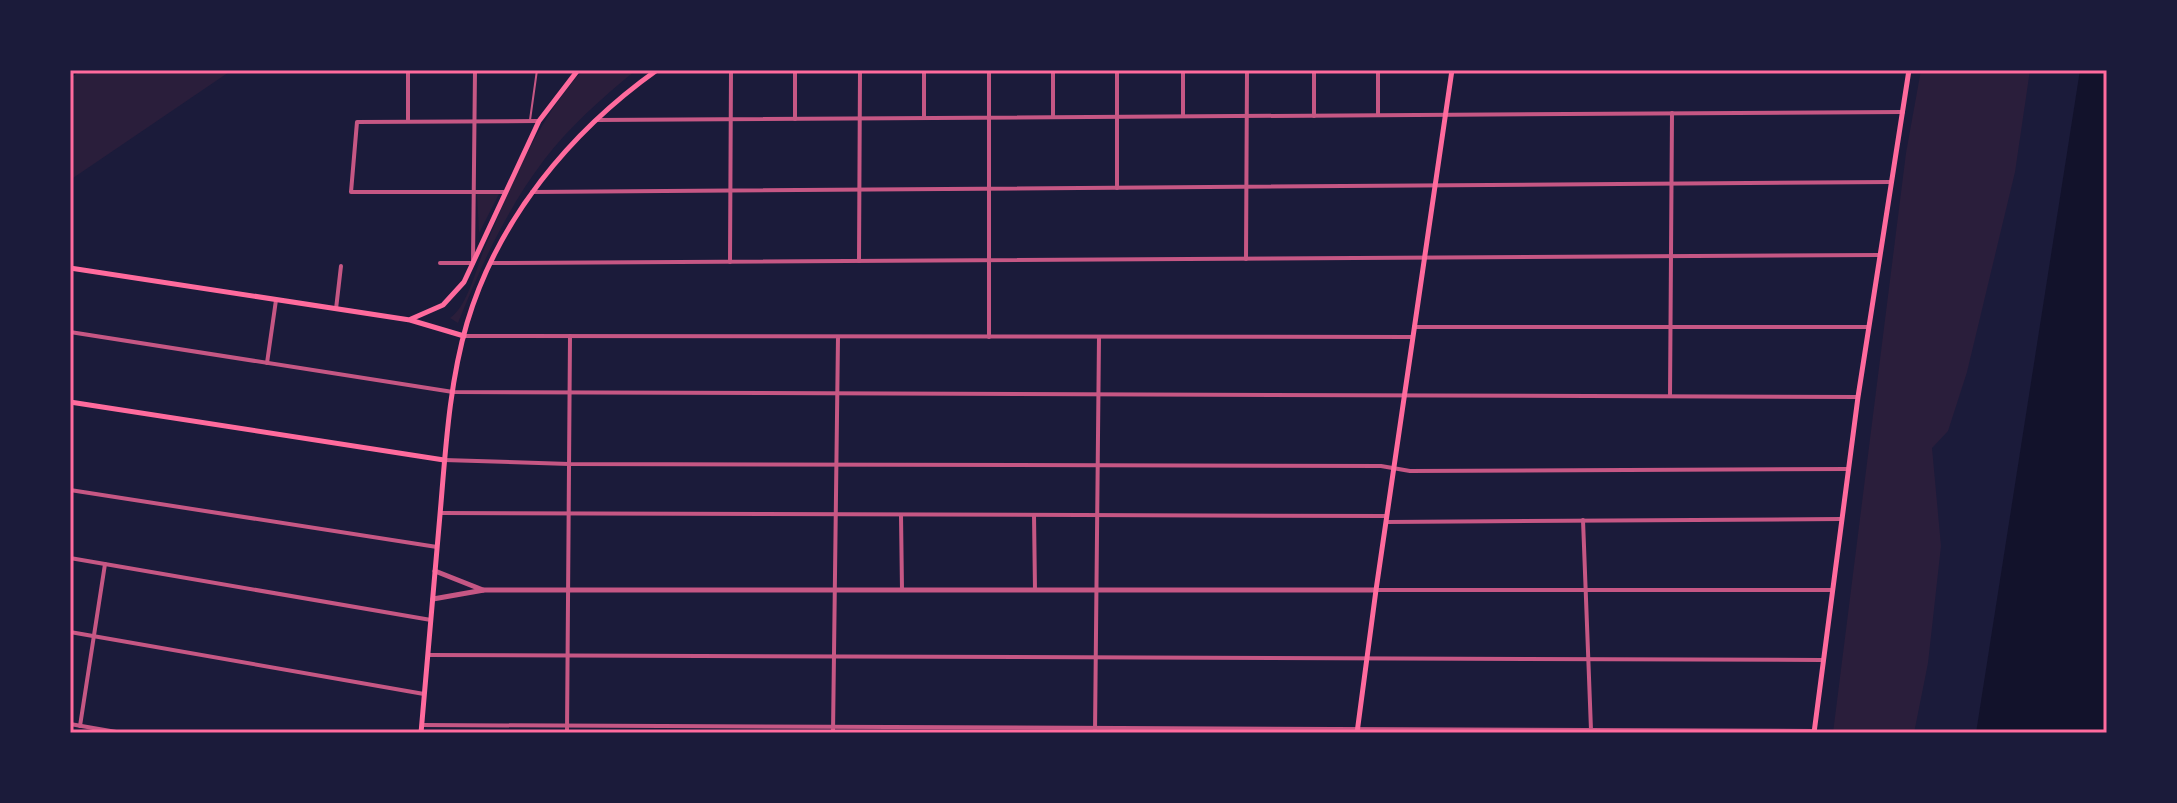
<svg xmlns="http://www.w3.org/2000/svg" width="2177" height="803" viewBox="0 0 2177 803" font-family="'Exo 2',sans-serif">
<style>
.green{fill:#2a1e3b}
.water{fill:#12122b}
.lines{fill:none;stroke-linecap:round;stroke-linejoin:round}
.stream{stroke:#12122b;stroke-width:2}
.service{stroke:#c65784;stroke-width:2}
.minor{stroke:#c65784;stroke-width:4}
.tertiary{stroke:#c65784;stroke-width:5}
.secondary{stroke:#ff6b9d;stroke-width:5}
.neatline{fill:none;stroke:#ff6b9d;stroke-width:3}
</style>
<rect width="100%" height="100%" fill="#1b1b3a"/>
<g class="green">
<polygon points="70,70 232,70 70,180"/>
<path d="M583,70H636C603,97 569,127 544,160C506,210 481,266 458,323L450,318C468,306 476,268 485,247C511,186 537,120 583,70Z"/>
<polygon points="1921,70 2030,70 2015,172 1967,372 1948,431 1932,448 1941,546 1928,663 1914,733 1833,733 1906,153"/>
<polygon points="477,194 499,194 479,233"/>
</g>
<polygon class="water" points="2080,70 2107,70 2107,733 1976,733"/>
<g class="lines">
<polyline class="stream" points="70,77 80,70"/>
<polyline class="service" points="530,120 537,70"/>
<g class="minor">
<polyline points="795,70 795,119"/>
<polyline points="924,70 924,118"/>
<polyline points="1053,70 1053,117"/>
<polyline points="1183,70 1183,116"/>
<polyline points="1314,70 1314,116"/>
<polyline points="1378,70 1378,115"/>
<polyline points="408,71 408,121"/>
<polyline points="597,120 1903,112"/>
<polyline points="1117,188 1117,70"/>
<polyline points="505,192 351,192 357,122 538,121"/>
<polyline points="532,192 1891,182"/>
<polyline points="1246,259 1247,70"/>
<polyline points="859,261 860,70"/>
<polyline points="730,262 731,70"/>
<polyline points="440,263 473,263 475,70"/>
<polyline points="491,263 1880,255"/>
<polyline points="336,309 341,266"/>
<polyline points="1414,327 1869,327"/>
<polyline points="70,332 453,392 1858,397"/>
<polyline points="464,336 1412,337"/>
<polyline points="989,337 989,70"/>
<polyline points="267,363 276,300"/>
<polyline points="1670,396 1672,113"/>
<polyline points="444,460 569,464 1381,466 1410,471 1848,469"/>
<polyline points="70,490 437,547"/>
<polyline points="441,513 1386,516"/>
<polyline points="901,515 902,590"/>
<polyline points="1034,515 1035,590"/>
<polyline points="1583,520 1591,730"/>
<polyline points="1386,522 1841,519"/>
<polyline points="70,558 431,620"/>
<polyline points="1376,590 1832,590"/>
<polyline points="70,632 424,694"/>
<polyline points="428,655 1822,660"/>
<polyline points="70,724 122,733"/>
<polyline points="422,725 1814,731"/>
<polyline points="80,726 105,564"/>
<polyline points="567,733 570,336"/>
<polyline points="833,733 838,337"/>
<polyline points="1095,733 1099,337"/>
</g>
<g class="tertiary">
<polyline points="435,571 483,590"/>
<polyline points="433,599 484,590 1376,590"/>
</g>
<g class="secondary">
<polyline points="70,268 410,320 464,336"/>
<polyline points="411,319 443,305 464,282 539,121 578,70"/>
<polyline points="70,402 444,460"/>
<path d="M421,733C428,656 434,580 441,503C446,443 450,381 467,323C498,219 570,132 657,70"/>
<polyline points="1357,733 1376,590 1452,70"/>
<polyline points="1814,733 1858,397 1909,70"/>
</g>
</g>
<rect width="2177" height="803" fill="none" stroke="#1b1b3a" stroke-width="144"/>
<rect x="72" y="72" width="2033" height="659" class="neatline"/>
</svg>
